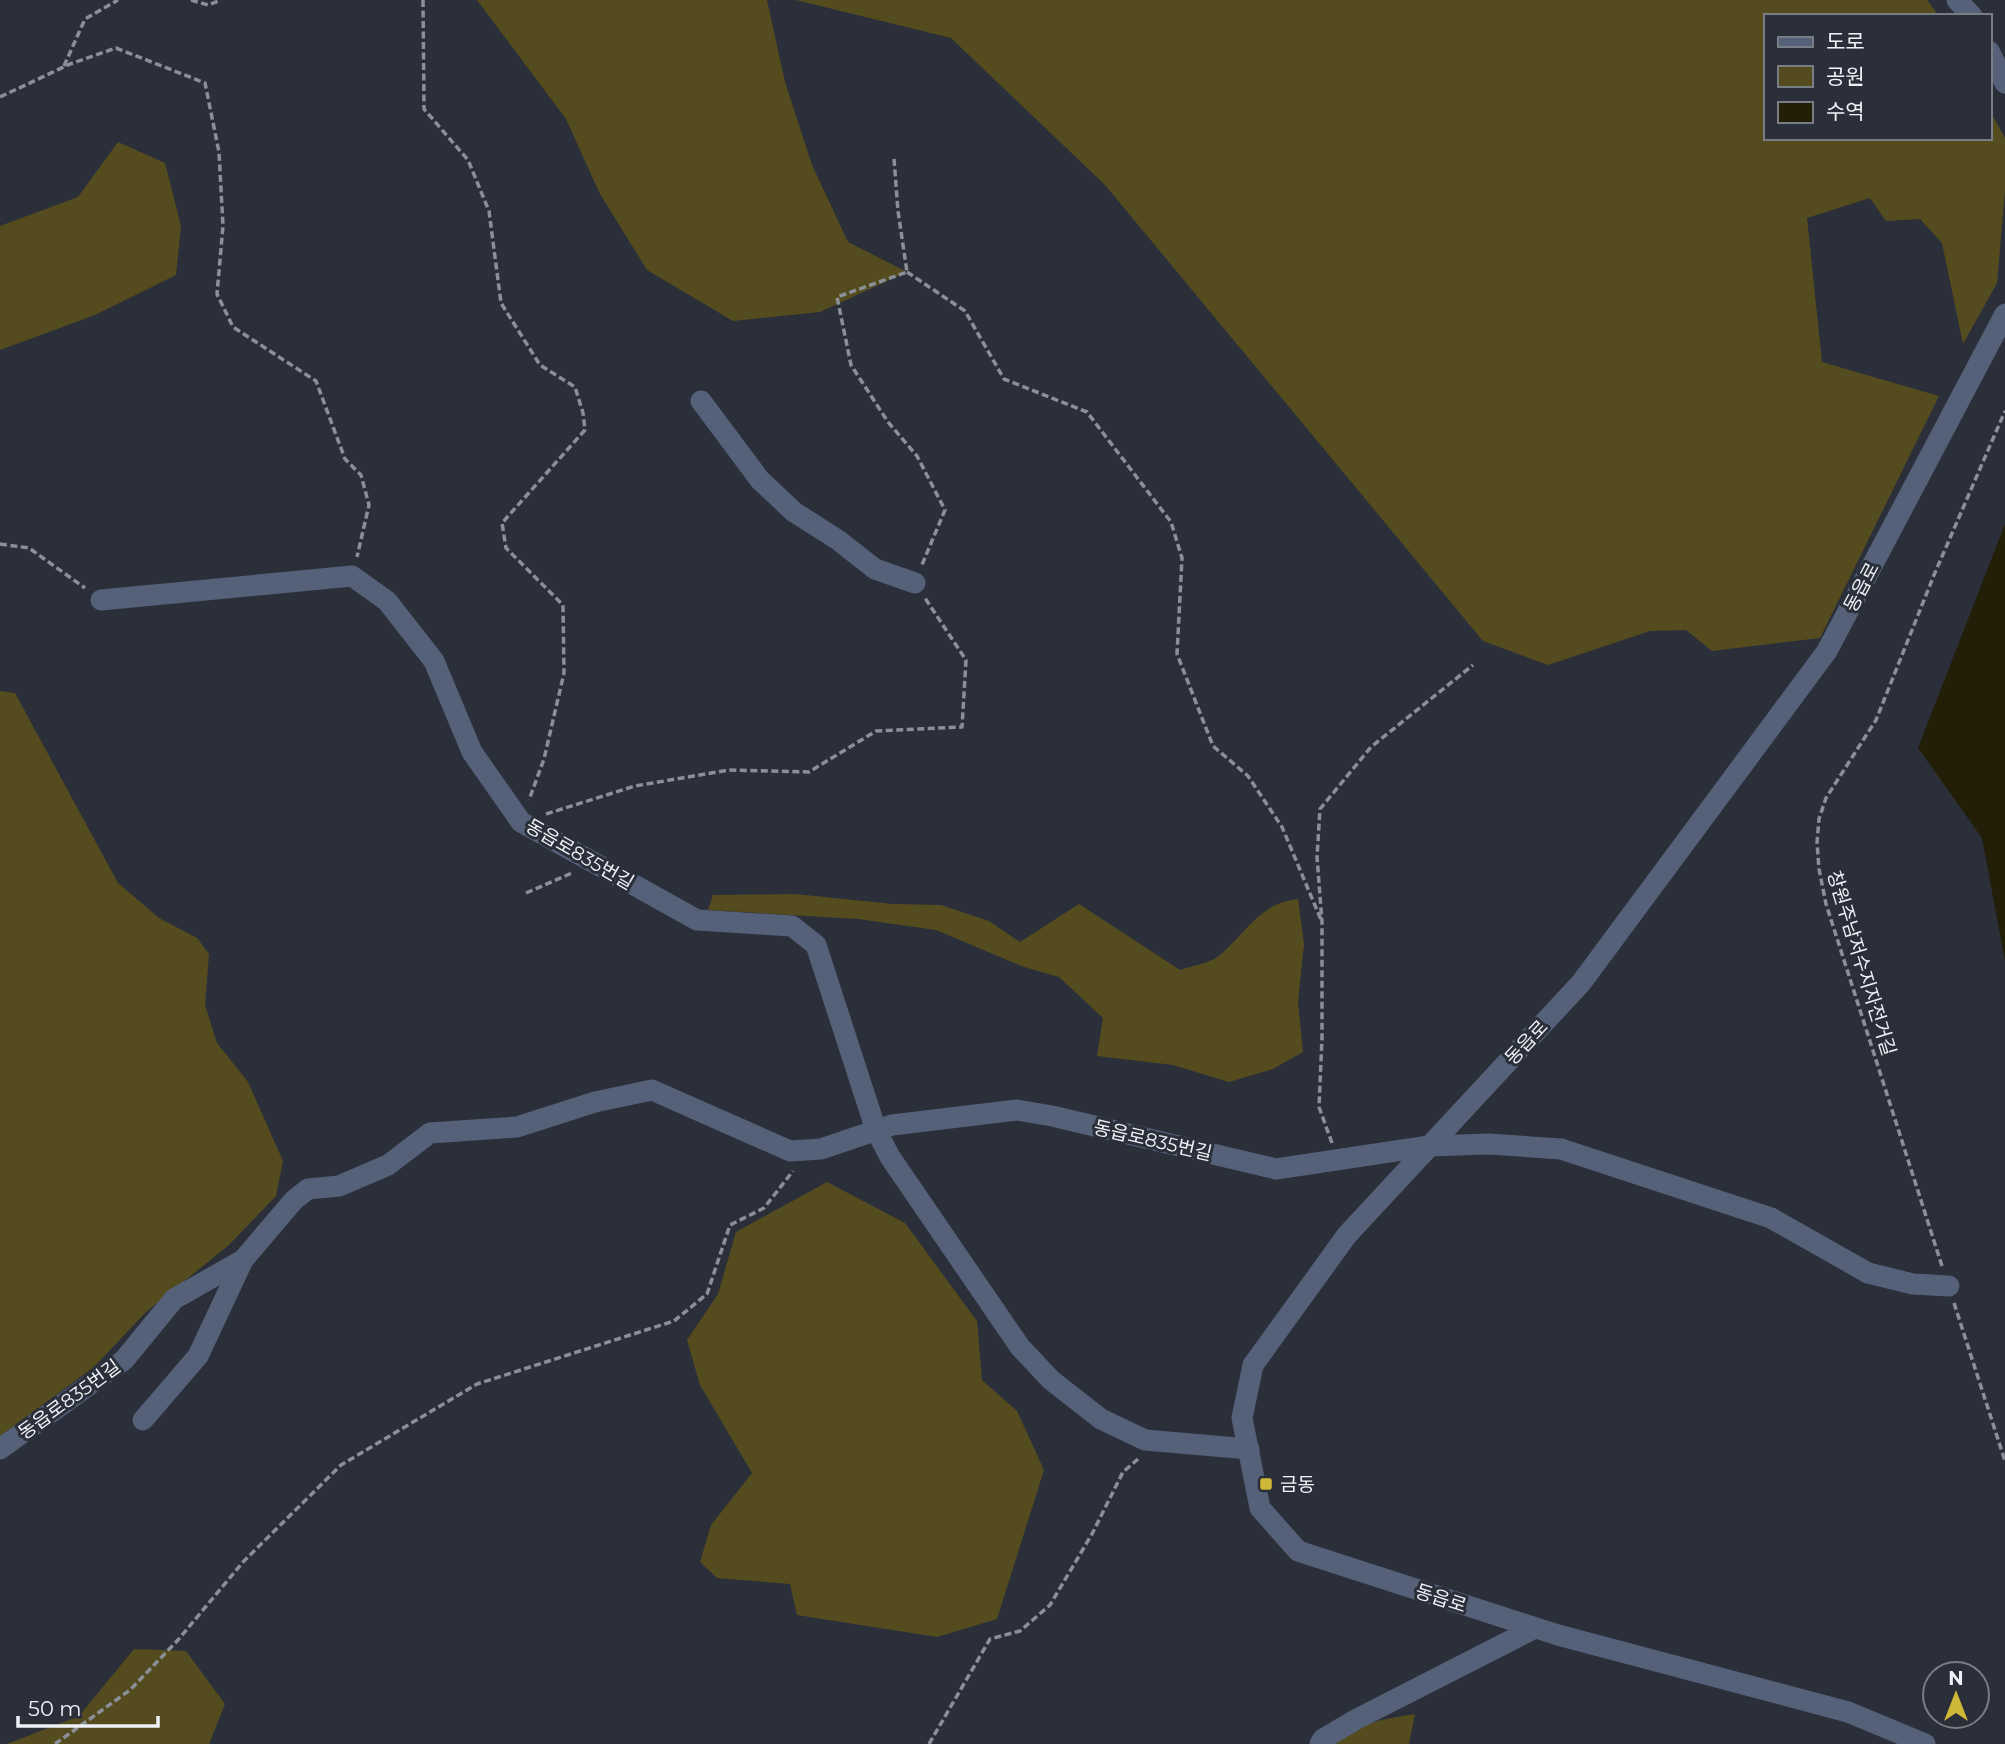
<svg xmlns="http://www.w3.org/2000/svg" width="2005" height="1744" viewBox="0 0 2005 1744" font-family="Montserrat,'Noto Sans KR',sans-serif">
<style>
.green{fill:#544c1f}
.water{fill:#221e07}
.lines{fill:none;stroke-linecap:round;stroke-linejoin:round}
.path{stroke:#8b8f97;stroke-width:3.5;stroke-dasharray:7 3.5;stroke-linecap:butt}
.minor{stroke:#556079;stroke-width:21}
.poi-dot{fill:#cfb837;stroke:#2b2f39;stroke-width:2.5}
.labels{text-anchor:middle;stroke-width:6;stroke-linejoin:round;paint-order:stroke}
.street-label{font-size:19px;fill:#eef1f8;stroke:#2b2f39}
.poi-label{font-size:19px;fill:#eef1f8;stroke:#2b2f39;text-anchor:start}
</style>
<rect width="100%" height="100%" fill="#2b2f39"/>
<g class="green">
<polygon points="477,0 767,0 785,82 812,165 848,242 907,272 820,312 733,321 647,270 600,194 566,119"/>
<polygon points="796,0 1927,0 1939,16 1765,16 1765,138 1989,138 1989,109 2005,138 2005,191 1997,283 1963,344 1942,243 1920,219 1886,221 1870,198 1807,218 1822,362 1939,396 1820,638 1712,651 1686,630 1650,631 1548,665 1483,641 1105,185 951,38"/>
<polygon points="118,142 165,163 181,226 176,275 95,315 0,350 0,226 78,197"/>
<polygon points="0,691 15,693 118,883 159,918 197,938 209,954 205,1005 217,1043 248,1082 283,1161 276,1196 229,1245 146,1312 94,1367 0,1436"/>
<path d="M795,894L893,904L941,905L989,921L1020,942L1079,904L1180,970C1192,966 1211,963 1220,955C1246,933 1259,903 1298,899L1304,944L1298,1002L1303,1052L1273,1069L1229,1082L1173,1065L1097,1056L1103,1018L1059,977L1024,967L936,930L858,919L708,910L713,895Z"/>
<polygon points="827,1182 905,1223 977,1321 982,1380 1017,1411 1044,1470 997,1619 937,1637 797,1615 790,1584 717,1578 700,1562 711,1525 752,1473 700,1385 687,1340 718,1294 736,1232"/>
<polygon points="134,1649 186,1651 225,1704 209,1744 7,1744 79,1716"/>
<path d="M1415,1714L1409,1744H1336C1354,1723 1389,1718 1415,1714Z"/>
</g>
<polygon class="water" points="2005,524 2005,961 1982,838 1918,748"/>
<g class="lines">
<g class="path">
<polyline points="191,0 208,5 221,0"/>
<polyline points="423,0 424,109 468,160 489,211 501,303 540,365 575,387 583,413 585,430 502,523 506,548 563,605 564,673 544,759 529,800"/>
<polyline points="64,66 85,19 118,0"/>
<polyline points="0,97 70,64 116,48 205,83 219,152 223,226 217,294 233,327 316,381 345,459 361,475 369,505 357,557"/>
<polyline points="894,159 898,211 907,272 837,297 851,365 888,422 917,456 945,510 921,567"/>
<polyline points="907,272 965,311 1004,379 1087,412 1171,522 1182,558 1177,654 1213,746 1248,776 1282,827 1322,922"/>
<polyline points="0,544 29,548 85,588"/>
<polyline points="546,814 635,786 729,770 809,772 876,731 962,727 966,660 925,598"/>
<polyline points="526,893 572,873"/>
<polyline points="1332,1143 1319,1107 1322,1038 1322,922 1317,857 1320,809 1371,747 1473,665"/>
<polyline points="1942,1266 1826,904 1819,869 1817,843 1819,819 1826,798 1876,720 1934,575 2005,411"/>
<polyline points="1954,1303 2005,1461"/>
<polyline points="55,1744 130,1690 178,1640 243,1562 341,1465 477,1384 674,1321 707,1294 730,1225 764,1208 793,1171"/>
<polyline points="929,1744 990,1639 1020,1631 1050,1605 1092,1534 1123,1472 1138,1459"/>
</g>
<g class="minor">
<polyline points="1957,0 1972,16"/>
<polyline points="1989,51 2005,83"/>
<polyline points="701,401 760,480 794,512 838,540 875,569 915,583"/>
<polyline points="101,600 352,576 387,601 434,661 472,752 521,822 697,920 792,926 816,945 876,1130 890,1157 1020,1347 1051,1380 1101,1419 1145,1440 1249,1449"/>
<polyline points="143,1420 198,1356 243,1260"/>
<polyline points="0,1449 124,1360 174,1299 243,1260 294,1200 308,1189 339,1186 388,1165 430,1133 517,1127 595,1102 652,1090 790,1151 821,1149 892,1125 1017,1110 1052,1116 1276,1169 1429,1146 1489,1144 1561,1149 1771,1218 1868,1273 1913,1284 1949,1286"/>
<polyline points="1320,1744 1323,1739 1355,1720 1535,1628"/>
<polyline points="1925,1744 1848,1712 1558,1635 1298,1551 1260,1508 1242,1418 1253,1365 1347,1235 1581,983 1827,651 2005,314"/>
</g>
</g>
<rect class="poi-dot" x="1259" y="1477" width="14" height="14" rx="3.5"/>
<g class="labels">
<g class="street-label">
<text transform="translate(1861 587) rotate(-62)" y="7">동읍로</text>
<text transform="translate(580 854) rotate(30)" y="7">동읍로835번길</text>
<text transform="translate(1862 963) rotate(73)" y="7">창원주남저수지자전거길</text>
<text transform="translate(1526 1042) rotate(-47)" y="7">동읍로</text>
<text transform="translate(1153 1140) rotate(13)" y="7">동읍로835번길</text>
<text transform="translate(69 1399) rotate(-36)" y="7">동읍로835번길</text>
<text transform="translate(1441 1598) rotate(18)" y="7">동읍로</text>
</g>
<g class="poi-label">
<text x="1280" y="1491">금동</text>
</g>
</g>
<rect x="1764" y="14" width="228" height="126" fill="#2b2f39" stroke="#797d85" stroke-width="2"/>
<rect x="1778" y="37" width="35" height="10" fill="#556079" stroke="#797d85" stroke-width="2"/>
<text x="1826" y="49" font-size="21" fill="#eef1f8">도로</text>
<rect x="1778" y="66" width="35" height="21" fill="#544c1f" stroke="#797d85" stroke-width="2"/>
<text x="1826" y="84" font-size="21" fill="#eef1f8">공원</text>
<rect x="1778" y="102" width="35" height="21" fill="#221e07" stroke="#797d85" stroke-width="2"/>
<text x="1826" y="119" font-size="21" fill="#eef1f8">수역</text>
<g transform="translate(1956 1695)"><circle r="33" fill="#2b2f39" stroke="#797d85" stroke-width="2"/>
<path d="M0-5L12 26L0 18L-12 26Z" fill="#cfb837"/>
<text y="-10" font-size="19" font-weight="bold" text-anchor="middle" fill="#eef1f8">N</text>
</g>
<path d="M18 1716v10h140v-10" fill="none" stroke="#eef1f8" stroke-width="3.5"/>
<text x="28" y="1716" font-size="21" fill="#eef1f8" stroke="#2b2f39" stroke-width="5" paint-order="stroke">50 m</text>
</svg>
